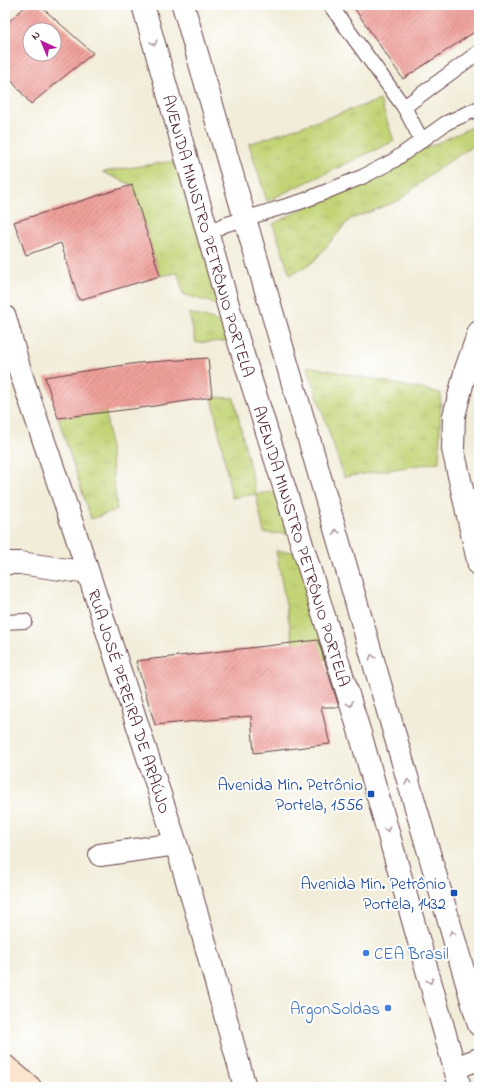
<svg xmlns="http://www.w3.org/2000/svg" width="484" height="1092" viewBox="0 0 484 1092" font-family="'Indie Flower',sans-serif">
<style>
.grass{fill:url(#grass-tufts);stroke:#867a51}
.building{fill:url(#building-hatch);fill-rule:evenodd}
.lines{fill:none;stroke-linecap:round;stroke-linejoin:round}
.service-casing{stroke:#633e45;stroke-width:16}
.minor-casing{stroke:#633e45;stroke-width:24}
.tertiary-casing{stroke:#633e45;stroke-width:24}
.secondary-casing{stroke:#633e45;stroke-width:24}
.service{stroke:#fff;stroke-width:14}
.minor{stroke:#fff;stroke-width:22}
.tertiary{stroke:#fff;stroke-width:22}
.secondary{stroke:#fbe5cf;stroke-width:22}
.oneway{stroke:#ae9aa0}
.transit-dot{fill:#1a4fb4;stroke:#fff;stroke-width:1.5}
.shop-dot{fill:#3f7fe0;stroke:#fff;stroke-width:1.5}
.labels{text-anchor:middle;stroke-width:4;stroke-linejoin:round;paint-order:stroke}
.street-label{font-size:17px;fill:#4a1f2b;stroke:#fff}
.transit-label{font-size:17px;fill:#164399;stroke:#fff;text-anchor:end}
.shop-label{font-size:17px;fill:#366cbe;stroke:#fff;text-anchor:start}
</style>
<defs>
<pattern id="grass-tufts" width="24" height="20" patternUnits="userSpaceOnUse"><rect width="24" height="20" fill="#c3d477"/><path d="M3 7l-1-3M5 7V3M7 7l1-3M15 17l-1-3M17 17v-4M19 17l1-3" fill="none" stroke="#a9b667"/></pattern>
<pattern id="building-hatch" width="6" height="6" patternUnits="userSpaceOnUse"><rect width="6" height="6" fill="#f0a09b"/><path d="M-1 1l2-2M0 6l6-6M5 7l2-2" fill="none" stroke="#c4827f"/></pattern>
</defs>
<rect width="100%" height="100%" fill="#fff"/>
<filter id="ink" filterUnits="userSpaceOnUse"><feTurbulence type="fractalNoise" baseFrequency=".025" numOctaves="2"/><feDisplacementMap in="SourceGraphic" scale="8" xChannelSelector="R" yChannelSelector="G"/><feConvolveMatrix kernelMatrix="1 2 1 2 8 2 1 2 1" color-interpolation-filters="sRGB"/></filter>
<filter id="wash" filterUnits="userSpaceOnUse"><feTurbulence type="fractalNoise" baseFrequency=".012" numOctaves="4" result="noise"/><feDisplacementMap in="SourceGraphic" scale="16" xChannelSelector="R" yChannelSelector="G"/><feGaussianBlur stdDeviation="0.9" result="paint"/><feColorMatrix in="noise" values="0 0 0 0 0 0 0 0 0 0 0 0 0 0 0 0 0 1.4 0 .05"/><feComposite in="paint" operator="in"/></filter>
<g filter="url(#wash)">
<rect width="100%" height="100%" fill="#f2edd9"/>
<g class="grass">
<polygon points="380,100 394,141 267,201 249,144"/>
<polygon points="479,124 479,146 477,143 432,173 400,200 349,220 313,262 290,275 273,224 386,166"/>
<polygon points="187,159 229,308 183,294 178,273 160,276 132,185 102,172"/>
<polygon points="189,313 234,326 239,340 196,343"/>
<polygon points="307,366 441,393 439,462 344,477"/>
<polygon points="212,397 234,398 256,494 284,490 298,534 264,533 256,494 232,498"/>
<polygon points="106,412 117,510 91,519 58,418"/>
<polygon points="276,551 304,552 336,657 297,665"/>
</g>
<g id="blocks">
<g class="building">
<path d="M27,5H39L93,53L31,104L5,73V25ZM30,30H54V54H30Z"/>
<polygon points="352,5 479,5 479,29 403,79"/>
<polygon points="132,185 160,276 79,300 61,243 26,255 14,222"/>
<polygon points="208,358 212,397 148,407 58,418 45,377 138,363"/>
<polygon points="318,640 339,707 321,707 330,744 254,753 251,716 155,725 136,661"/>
</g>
</g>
</g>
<g filter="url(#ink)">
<use href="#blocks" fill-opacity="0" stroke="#633e45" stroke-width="1"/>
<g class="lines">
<defs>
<g id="service">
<polyline points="330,5 404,107 421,139"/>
<polyline points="404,107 479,52"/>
<polyline points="208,233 224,225 303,201 362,177 393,161 446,123 479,108"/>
<polyline points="5,622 25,621"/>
</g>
<g id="minor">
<path id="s1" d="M5,317L20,371L75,532L176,844L197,914L245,1087"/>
<polyline points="479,332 466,369 454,416 453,449 479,565"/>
<polyline points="5,563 20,563 88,573"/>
<polyline points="100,855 176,844"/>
<polyline points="455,1068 479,1059"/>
</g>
<g id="tertiary">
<path id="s2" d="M143,5L234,326L300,538L362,740L460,1087"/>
<polyline points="183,5 479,1025"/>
</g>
<polyline id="secondary" points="5,1066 30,1087"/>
</defs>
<use href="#service" class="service-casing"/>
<use href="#minor" class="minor-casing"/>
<use href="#tertiary" class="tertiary-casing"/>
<use href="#secondary" class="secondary-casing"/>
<use href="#service" class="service"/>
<use href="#minor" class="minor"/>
<use href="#tertiary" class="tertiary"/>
<use href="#secondary" class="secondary"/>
</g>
<defs><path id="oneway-chevron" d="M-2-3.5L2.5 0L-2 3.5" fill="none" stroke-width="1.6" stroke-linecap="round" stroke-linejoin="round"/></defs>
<g class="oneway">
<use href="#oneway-chevron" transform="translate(154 43) rotate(74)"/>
<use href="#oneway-chevron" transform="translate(336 532) rotate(-106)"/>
<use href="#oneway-chevron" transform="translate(372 657) rotate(-106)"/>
<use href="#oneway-chevron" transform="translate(350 704) rotate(73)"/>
<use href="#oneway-chevron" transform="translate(408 782) rotate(-106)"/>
<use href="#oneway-chevron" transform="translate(387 829) rotate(74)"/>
<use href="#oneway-chevron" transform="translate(452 933) rotate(-106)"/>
<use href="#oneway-chevron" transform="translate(430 981) rotate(74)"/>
</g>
</g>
<g class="transit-dot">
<rect x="367" y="790" width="8" height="8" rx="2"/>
<rect x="450" y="889" width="8" height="8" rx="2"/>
</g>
<g class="shop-dot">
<circle cx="366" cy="953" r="4"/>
<circle cx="388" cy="1008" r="4"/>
</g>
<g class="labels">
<g class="street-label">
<text dy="6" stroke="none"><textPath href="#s2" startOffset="240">AVENIDA MINISTRO PETRÔNIO PORTELA</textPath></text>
<text dy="6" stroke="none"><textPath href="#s2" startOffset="564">AVENIDA MINISTRO PETRÔNIO PORTELA</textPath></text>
<text dy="6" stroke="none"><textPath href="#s1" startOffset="404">RUA JOSÉ PEREIRA DE ARAÚJO</textPath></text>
</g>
<g class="transit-label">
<text x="363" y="790">Avenida Min. Petrônio<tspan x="363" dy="20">Portela, 1556</tspan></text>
<text x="446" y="889">Avenida Min. Petrônio<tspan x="446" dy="20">Portela, 1432</tspan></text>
</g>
<g class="shop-label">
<text x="374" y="959">CEA Brasil</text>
<text x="380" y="1014" text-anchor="end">ArgonSoldas</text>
</g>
</g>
<rect width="484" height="1092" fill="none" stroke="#fff" stroke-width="20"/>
<g transform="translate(42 42) rotate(316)"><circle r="19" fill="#ffffff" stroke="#b7a5aa"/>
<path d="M0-3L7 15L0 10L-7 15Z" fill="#b5179e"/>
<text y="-6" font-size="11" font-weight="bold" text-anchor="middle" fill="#4a1f2b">N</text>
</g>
</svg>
